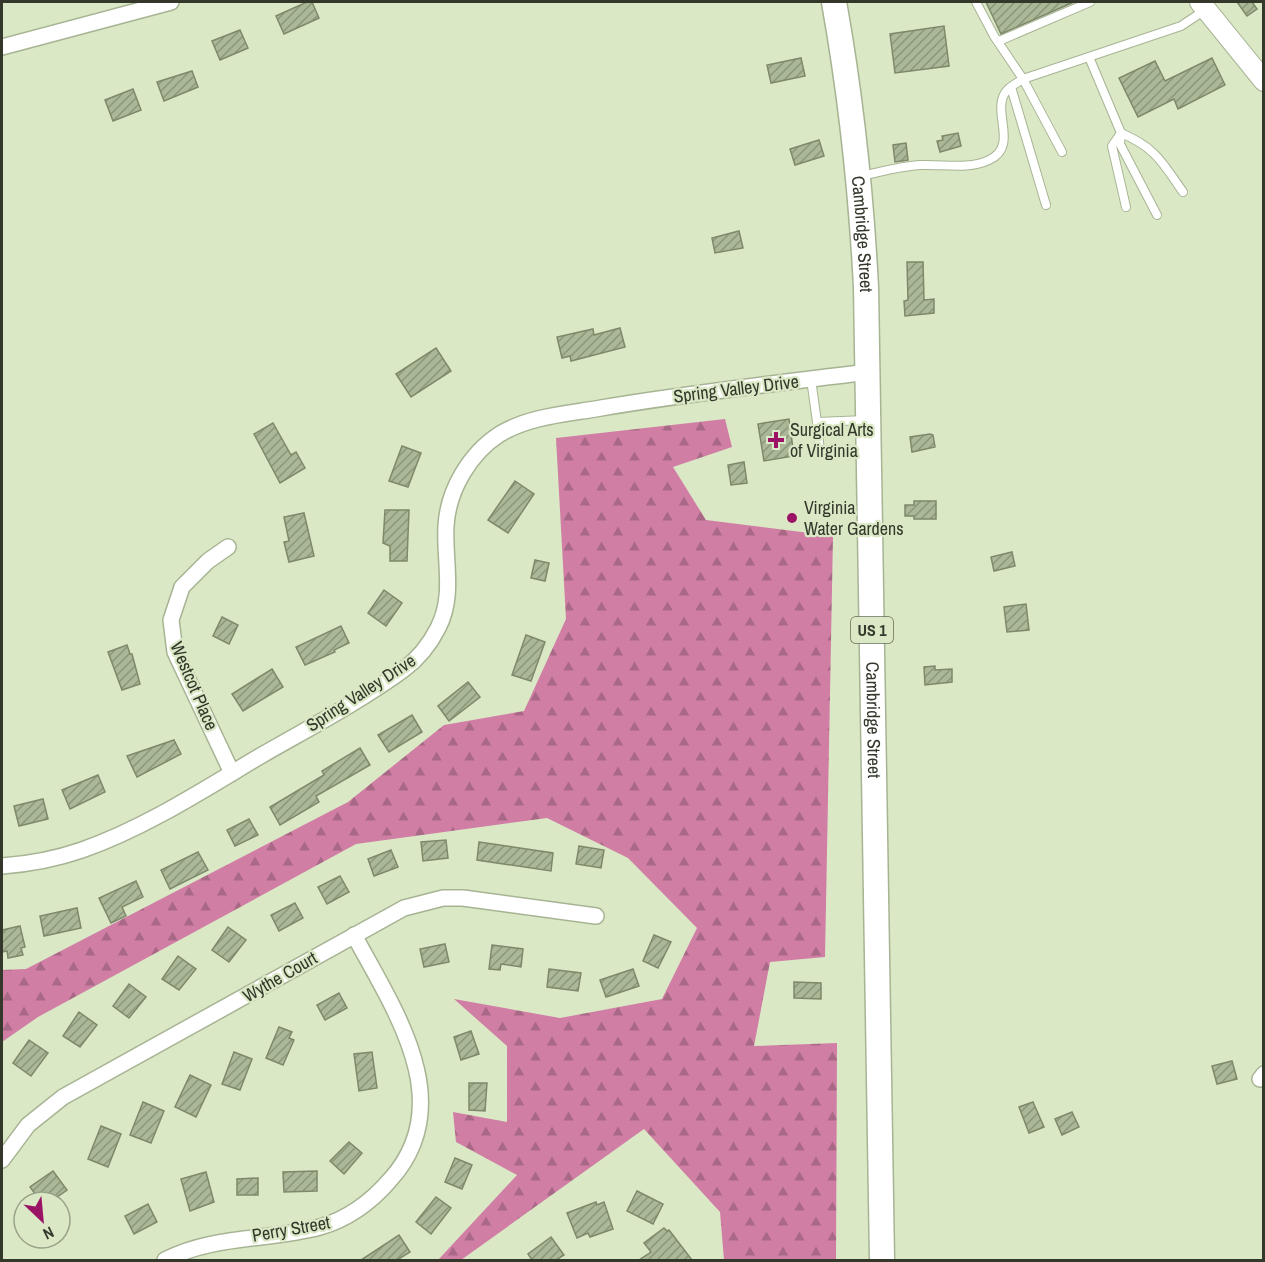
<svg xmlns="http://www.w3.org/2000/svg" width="1265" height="1262" viewBox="0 0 1265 1262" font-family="'Archivo Narrow',sans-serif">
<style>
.forest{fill:url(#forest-firs)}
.building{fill:url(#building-hatch);stroke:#7d896a;stroke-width:1.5}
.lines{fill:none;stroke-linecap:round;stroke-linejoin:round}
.service-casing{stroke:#a7b494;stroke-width:10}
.minor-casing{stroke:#a7b494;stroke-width:18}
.tertiary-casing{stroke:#a7b494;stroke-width:22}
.primary-casing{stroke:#a7b494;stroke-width:27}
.service{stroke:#fff;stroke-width:8}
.minor{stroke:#fff;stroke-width:15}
.tertiary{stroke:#fff;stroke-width:20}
.primary{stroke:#fff;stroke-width:24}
.poi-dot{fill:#9b1365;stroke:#dae8c6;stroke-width:2}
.labels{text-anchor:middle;stroke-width:4.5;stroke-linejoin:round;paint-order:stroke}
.shield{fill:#dae8c6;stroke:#656d5a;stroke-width:1.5}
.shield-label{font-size:16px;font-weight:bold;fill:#33382b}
.street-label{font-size:18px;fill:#33382b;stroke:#dae8c6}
.poi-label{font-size:18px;fill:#33382b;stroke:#dae8c6;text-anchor:start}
</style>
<defs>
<pattern id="forest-firs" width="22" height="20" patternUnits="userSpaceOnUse" patternTransform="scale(1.5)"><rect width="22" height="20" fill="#d17ea5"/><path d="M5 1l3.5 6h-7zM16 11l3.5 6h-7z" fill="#aa6887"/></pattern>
<pattern id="building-hatch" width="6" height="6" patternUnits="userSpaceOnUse" patternTransform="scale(1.5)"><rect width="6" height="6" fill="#aab897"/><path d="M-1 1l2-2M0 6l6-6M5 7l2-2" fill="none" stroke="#8b977b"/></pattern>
</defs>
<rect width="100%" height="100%" fill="#dae8c6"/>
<polygon class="forest" points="725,419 732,447 673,467 706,520 833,536 825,957 770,962 754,1046 837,1043 836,1260 724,1260 720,1212 644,1129 461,1260 438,1260 517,1175 456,1142 453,1112 507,1122 507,1046 454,999 560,1018 662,999 697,928 628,858 547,818 356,844 38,1017 2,1042 2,970 26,969 348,802 444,725 524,711 566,619 556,438"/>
<g class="building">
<polygon points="307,2 312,2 319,18 284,34 276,16"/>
<polygon points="986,2 1074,2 1001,34"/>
<polygon points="1237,2 1252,2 1257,9 1247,16"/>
<polygon points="944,26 949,66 895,73 890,34"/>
<polygon points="240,30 248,48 220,60 212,41"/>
<polygon points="801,58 805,76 771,83 767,65"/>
<polygon points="1212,58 1225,85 1178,109 1174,99 1138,117 1119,78 1155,61 1165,81"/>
<polygon points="192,71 198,87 164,101 157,82"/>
<polygon points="133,89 141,110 113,121 105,100"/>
<polygon points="958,133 961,146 940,152 937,141 943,140 942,136"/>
<polygon points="819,140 824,156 795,165 790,149"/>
<polygon points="906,143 908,160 895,162 893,145"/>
<polygon points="739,231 743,248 715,253 712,238"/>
<polygon points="907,262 923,262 924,300 934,299 934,313 905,316 904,301 908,300"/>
<polygon points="620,328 625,347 571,361 570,356 562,358 557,337 593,329 594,335"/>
<polygon points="436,348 451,371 411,397 396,374"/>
<polygon points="789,419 794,456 764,461 758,424"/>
<polygon points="273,423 291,455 296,452 305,468 280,483 254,434"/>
<polygon points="930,434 933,435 935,447 912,452 910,437"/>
<polygon points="402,446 421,453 408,487 389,481"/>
<polygon points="744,462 747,483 731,485 728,465"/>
<polygon points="515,481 534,494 508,533 488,520"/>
<polygon points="914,501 936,501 936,519 914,519 914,516 905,516 905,505 914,505"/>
<polygon points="385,510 409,510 407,561 390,561 390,546 383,543"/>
<polygon points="304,513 314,556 289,562 284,542 289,541 284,517"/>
<polygon points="1012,552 1015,566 994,571 991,557"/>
<polygon points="535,560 549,563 545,581 531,578"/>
<polygon points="384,590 402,603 386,626 368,613"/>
<polygon points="1026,604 1029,630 1007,632 1004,607"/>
<polygon points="222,617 238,625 229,644 213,636"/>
<polygon points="341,626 349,643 334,650 335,652 305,665 296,647"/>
<polygon points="526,635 545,642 531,681 512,675"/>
<polygon points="127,645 130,654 132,654 140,684 122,690 108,652"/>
<polygon points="935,666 935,670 952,669 952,682 925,685 924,667"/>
<polygon points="272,669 283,687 243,711 232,694"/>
<polygon points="468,682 480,697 449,721 438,706"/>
<polygon points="412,715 422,732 389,752 378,735"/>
<polygon points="174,740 181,754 137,777 127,756"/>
<polygon points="360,748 370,765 316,796 319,802 280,825 270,807 324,775 322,771"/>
<polygon points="98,775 105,792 70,809 62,790"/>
<polygon points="43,799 48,819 19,826 14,806"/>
<polygon points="249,819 258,835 235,846 227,830"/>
<polygon points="446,840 448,858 423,861 421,842"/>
<polygon points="479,842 553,853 551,871 477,860"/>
<polygon points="579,846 604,850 601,868 576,864"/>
<polygon points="391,850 398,867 374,876 368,859"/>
<polygon points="198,852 208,870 170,889 161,870"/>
<polygon points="340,876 349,892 327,904 318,887"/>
<polygon points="136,881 143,897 122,907 126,916 111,923 99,898"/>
<polygon points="295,903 303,918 279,931 271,915"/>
<polygon points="77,908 81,928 44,936 40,916"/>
<polygon points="20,926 25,947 21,948 23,955 8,958 7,951 2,952 2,930"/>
<polygon points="228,927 246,940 229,962 212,950"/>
<polygon points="654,935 671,942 658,968 643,961"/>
<polygon points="445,944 449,962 424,967 420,949"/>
<polygon points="492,945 523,949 521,967 501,964 500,970 489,969"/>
<polygon points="178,956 196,969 179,990 162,979"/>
<polygon points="549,969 581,973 578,991 547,987"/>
<polygon points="633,969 639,986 606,997 600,980"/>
<polygon points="794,982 821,983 821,999 794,998"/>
<polygon points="129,984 146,997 129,1018 113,1006"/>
<polygon points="339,993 347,1008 325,1020 317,1005"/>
<polygon points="79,1012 97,1025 80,1047 63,1036"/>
<polygon points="279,1027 292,1032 289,1038 294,1040 283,1065 266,1058"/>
<polygon points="471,1031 479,1054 461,1060 454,1037"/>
<polygon points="29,1040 48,1053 31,1076 13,1063"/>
<polygon points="234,1052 252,1059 240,1090 222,1084"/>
<polygon points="372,1052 377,1088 359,1091 354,1054"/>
<polygon points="1232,1061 1237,1079 1217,1084 1212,1066"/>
<polygon points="190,1075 211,1085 196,1117 175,1107"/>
<polygon points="469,1083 487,1083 485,1111 469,1110"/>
<polygon points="143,1102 164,1111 151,1143 130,1135"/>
<polygon points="1033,1102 1044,1127 1029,1133 1019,1107"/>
<polygon points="1072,1112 1079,1127 1062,1135 1055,1119"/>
<polygon points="101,1126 121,1134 108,1167 88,1159"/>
<polygon points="349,1142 362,1153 344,1174 330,1161"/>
<polygon points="455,1158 472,1165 462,1189 445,1182"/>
<polygon points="53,1171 67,1190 50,1202 41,1202 30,1187"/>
<polygon points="317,1171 317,1191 284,1192 283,1172"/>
<polygon points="206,1172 214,1202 190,1211 181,1179"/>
<polygon points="258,1178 258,1195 237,1195 237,1179"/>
<polygon points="637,1191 663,1204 653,1224 627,1211"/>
<polygon points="436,1197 451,1208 431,1234 416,1222"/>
<polygon points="596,1202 597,1205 604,1202 613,1229 590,1237 588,1233 577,1238 567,1213"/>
<polygon points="148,1204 157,1222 134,1234 125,1216"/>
<polygon points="664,1228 667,1231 669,1230 692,1260 639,1260 651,1252 644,1243"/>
<polygon points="399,1235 410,1252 397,1260 361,1260"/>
<polygon points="551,1237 564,1255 556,1260 532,1260 528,1254"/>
</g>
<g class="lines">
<defs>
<g id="service">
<polyline points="976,2 994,36 1023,79 1181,26 1205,10"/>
<polyline points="999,41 1090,2"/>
<polyline points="1089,57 1121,133 1120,144 1157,215"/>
<polyline points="1011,87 1046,205"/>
<path d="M861,176C880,172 901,166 921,165C943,164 968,170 989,160C1019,146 992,113 1005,93C1008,87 1017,83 1023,79L1062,152"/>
<path d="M1126,207L1112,146L1121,133C1156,148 1162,162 1183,192"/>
<polyline points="811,379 817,422"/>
<polyline points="820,452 817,422 866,420"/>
</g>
<g id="minor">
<polyline points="2,47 171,2"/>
<polyline points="228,547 208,561 182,587 171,620 175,652 232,773"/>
<path d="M2,866C29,864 56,859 82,850C145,828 205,789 262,755C309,728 359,702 403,670C418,659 430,644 438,628C455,595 444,561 446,526C448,490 470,453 500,434C530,416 567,414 601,408C689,393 779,383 868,372"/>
<polyline points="1260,1079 1264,1074"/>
<polyline points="2,1160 28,1125 63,1097 404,908 443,898 463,898 596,916"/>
<path d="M165,1260C214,1235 267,1241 320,1227C348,1219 371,1202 390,1180C460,1103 393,1008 354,935"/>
</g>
<polyline id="tertiary" points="1200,2 1264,81"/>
<g id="primary">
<path id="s1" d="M834,2C851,97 861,191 866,287L882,1260"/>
</g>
</defs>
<use href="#service" class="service-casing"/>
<use href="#minor" class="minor-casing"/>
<use href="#tertiary" class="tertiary-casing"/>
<use href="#primary" class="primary-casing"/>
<use href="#service" class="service"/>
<use href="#minor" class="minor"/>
<use href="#tertiary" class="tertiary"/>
<use href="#primary" class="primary"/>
</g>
<g class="poi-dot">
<path d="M773 431h6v6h6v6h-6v6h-6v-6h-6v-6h6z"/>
<circle cx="792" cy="518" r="6"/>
</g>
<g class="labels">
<rect class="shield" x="851" y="617" width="42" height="26" rx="4.5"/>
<g class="shield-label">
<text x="872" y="636">US 1</text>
</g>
<g class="street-label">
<text dy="6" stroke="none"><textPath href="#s1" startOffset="234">Cambridge Street</textPath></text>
<text transform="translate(736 389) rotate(-7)" y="6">Spring Valley Drive</text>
<text transform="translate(194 686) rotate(67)" y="6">Westcot Place</text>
<text transform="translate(361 693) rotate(-33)" y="6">Spring Valley Drive</text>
<text dy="6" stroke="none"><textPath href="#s1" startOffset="720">Cambridge Street</textPath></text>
<text transform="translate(280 977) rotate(-30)" y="6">Wythe Court</text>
<text transform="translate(291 1229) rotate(-10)" y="6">Perry Street</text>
</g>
<g class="poi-label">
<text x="790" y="436">Surgical Arts<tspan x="790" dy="21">of Virginia</tspan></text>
<text x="804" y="514">Virginia<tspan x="804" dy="21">Water Gardens</tspan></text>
</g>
</g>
<rect width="1265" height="1262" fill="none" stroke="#33382b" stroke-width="6"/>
<g transform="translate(42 1220) rotate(154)"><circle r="28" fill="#dae8c6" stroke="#97a288" stroke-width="1.5"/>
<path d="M0-4.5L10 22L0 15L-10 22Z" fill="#9b1365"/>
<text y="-9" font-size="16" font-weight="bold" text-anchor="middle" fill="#33382b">N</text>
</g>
</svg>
